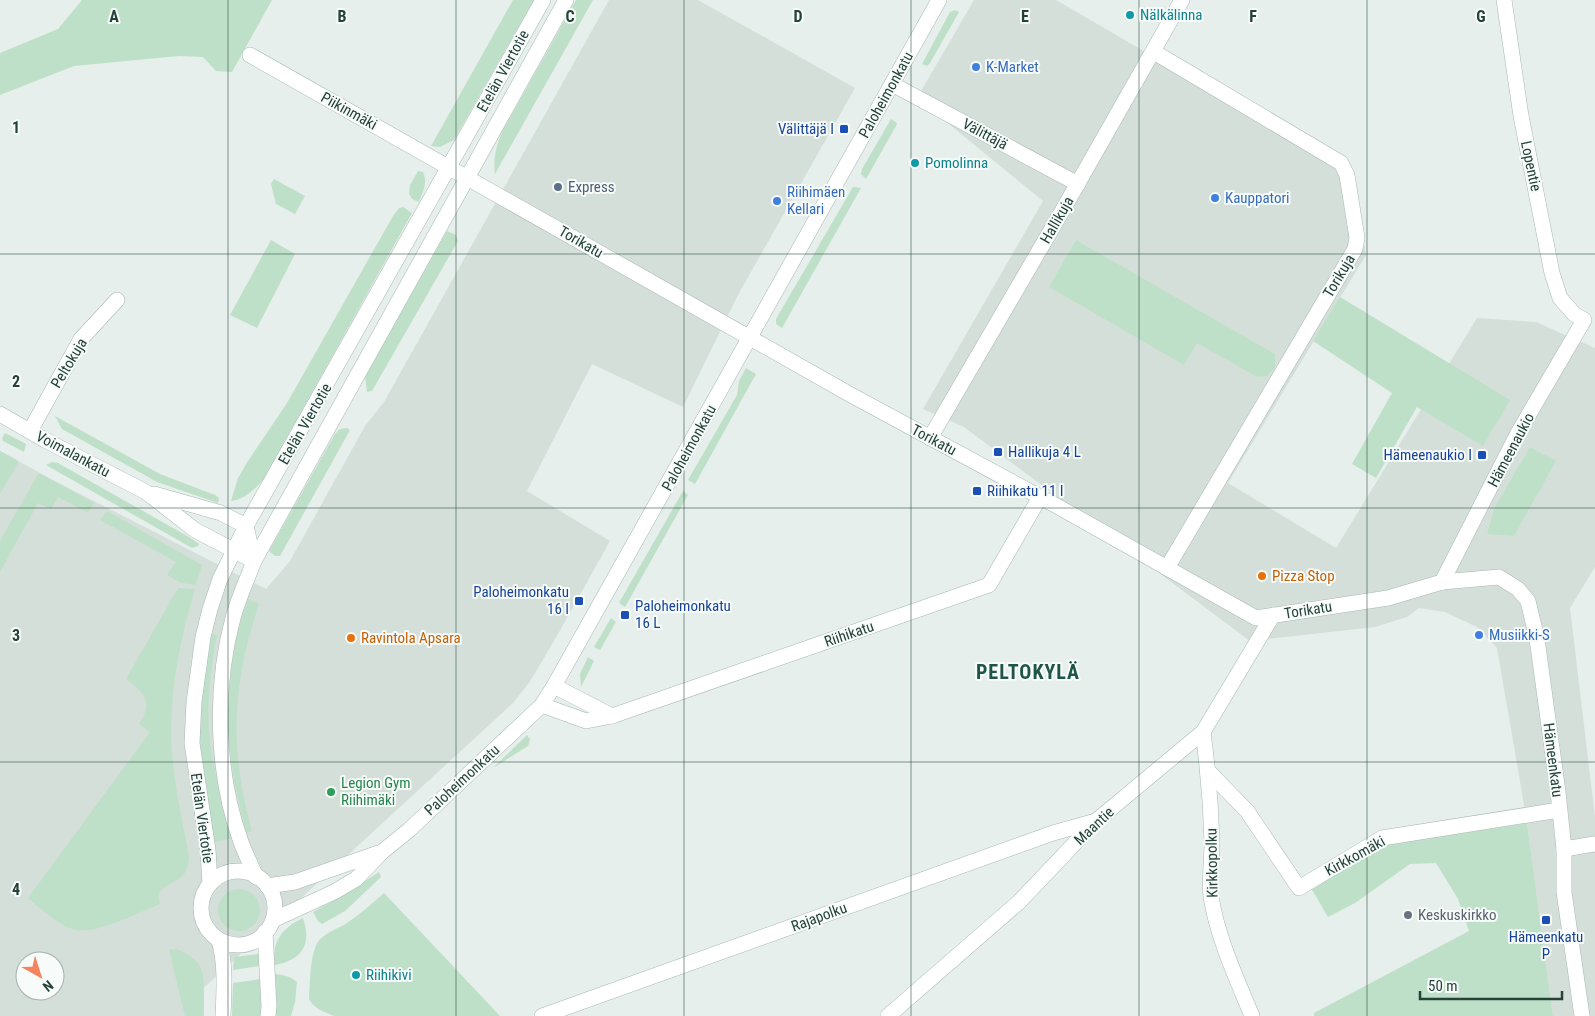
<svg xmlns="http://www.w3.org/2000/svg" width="1595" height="1016" viewBox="0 0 1595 1016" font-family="'Roboto Condensed',sans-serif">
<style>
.built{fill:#d4dfda;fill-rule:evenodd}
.green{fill:#bfe0c8}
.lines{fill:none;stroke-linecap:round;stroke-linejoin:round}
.minor-casing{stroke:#a8b8b2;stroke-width:16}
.tertiary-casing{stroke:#a8b8b2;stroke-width:16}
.minor{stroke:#fff;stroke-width:15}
.tertiary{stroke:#fff;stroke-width:15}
.grid{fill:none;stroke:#24423a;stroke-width:1;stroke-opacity:0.55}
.culture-dot{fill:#0f9aa8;stroke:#f7fbf9;stroke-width:2}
.shop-dot{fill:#3f7fe0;stroke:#f7fbf9;stroke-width:2}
.transit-dot{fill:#1a4fb4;stroke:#f7fbf9;stroke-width:2}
.service-dot{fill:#5c6f8a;stroke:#f7fbf9;stroke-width:2}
.food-dot{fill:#e8710a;stroke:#f7fbf9;stroke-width:2}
.leisure-dot{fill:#2e9e5b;stroke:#f7fbf9;stroke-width:2}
.worship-dot{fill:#6b7280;stroke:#f7fbf9;stroke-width:2}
.labels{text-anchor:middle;stroke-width:4;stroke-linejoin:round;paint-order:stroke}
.culture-label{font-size:15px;fill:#0d838f;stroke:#f7fbf9;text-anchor:start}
.shop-label{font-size:15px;fill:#366cbe;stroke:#f7fbf9;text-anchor:start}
.street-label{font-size:15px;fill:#24423a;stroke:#f7fbf9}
.transit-label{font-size:15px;fill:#164399;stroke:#f7fbf9;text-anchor:end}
.service-label{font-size:15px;fill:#4e5e75;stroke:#f7fbf9;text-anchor:start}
.food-label{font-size:15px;fill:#c56008;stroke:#f7fbf9;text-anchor:start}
.leisure-label{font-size:15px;fill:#27864d;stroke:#f7fbf9;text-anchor:start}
.worship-label{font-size:15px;fill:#5b616d;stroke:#f7fbf9;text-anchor:start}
.district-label{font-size:20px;font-weight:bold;letter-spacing:1px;fill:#1f5548;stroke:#f7fbf9}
.grid-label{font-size:16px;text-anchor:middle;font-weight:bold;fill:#24423a;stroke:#f7fbf9;stroke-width:4;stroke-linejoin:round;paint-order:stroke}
</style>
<rect width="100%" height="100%" fill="#e6efeb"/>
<g class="built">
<path d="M609,0H698L855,88L738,295L683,407L592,364L527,491L610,541L558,634L531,680L514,702L197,994L195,1016H0V451L51,479L266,589L290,561L365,426L384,402ZM25,961H55V991H25Z"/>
<polygon points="974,0 1056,0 1142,50 1347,161 1366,255 1228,483 1336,548 1477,318 1536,322 1595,348 1595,567 1570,608 1595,817 1595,1016 1553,1016 1526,816 1497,648 1477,627 1445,612 1419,608 1407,617 1375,627 1250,641 964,427 923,409 1043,201 917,98"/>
</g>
<g class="green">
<polygon points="82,0 272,0 232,72 216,71 203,57 179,56 74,66 0,95 0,53 58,29"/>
<polygon points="513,0 534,0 454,140 440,147 431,146"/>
<path d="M576,0H593L495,174C493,158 496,147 502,132Z"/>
<polygon points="955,10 959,12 930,63 927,66 922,64 950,12"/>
<polygon points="891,119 897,123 896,126 866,179 861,174 862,169"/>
<path d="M418,171L423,172C428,182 423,192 419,202L412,199L409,194L410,185Z"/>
<polygon points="274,179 305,196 295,214 276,204 271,184"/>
<polygon points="853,187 861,188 782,328 776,324 776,319"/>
<path d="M403,207L412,213L264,479C255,489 244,500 231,501L238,478L248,461L287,403L393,216L399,208Z"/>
<polygon points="447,231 456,235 458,241 372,391 367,392 365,376"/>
<polygon points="271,240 295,254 257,328 230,315"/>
<polygon points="1076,240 1275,354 1275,367 1267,376 1257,377 1197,343 1184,365 1049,287"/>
<polygon points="1340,297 1510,400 1483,446 1417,407 1376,478 1352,464 1392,393 1313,341"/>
<polygon points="746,368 756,374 695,484 688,480 737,395 739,381"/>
<polygon points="55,416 160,474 215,495 219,498 218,503 157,482 62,429"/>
<polygon points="347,428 350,430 280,556 275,556 269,551 335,434 340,429"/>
<polygon points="5,433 26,444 24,452 3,441 2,438"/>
<polygon points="1530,447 1556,461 1514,536 1487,534 1495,507"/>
<polygon points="0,451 17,460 18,463 0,494"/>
<polygon points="52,462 58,463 189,537 199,544 198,546 192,548 46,465"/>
<polygon points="38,474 41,474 94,503 88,513 58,497 51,509 38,503 0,572 0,541"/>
<polygon points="683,491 688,495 625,607 619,603"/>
<polygon points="107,511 202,565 196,585 181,583 167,575 176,562 100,520"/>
<path d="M178,588L195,589C178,645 167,704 173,763C176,795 184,827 189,858C187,887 163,880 159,895C158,898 160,901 160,904C140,912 92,937 72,929C56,923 41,909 28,898L150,732L139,724C154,701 144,693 126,679Z"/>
<path d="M248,599L259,604C232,686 229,748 252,831L246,833L234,782L227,722L232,663L237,632Z"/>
<polygon points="611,618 616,622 600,650 594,647"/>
<path d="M212,634L217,635C211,666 207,699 209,731C212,767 223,803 232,838L213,843C209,815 203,787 201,760C198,717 204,676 212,634Z"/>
<polygon points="588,657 594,661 581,687 580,674"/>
<polygon points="527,735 530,739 528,746 493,768"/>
<polygon points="1527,823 1553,1016 1314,1016 1314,1013 1469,931 1458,899 1436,863 1410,864 1355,903 1328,917 1311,888 1383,845"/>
<polygon points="379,872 381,877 345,911 322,924 318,921 313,912 349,892"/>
<circle cx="239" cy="910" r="21"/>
<path d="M384,893L500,1016H334C324,1012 314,1009 309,999C310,984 310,953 318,942C325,932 338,929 347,923C360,914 372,904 384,893Z"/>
<path d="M303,918C312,945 302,960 275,965C271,942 282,928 303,918Z"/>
<path d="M176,949C185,952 197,959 201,968C205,977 204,1005 204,1016H185L169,950Z"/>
<polygon points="258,954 260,966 233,970 234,957"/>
<path d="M275,974C284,975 290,976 297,982L295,1002L291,1016H276Z"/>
<polygon points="261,979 261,1016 232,1016 233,983"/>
</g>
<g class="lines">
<defs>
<g id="minor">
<polyline points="1154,52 1341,163 1347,175 1357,238 1355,249 1167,568"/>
<polyline points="250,55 851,395 1055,505 1256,618 1388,598 1442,582"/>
<polyline points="892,84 1078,184"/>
<polyline points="0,414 45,440 146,492 195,530 254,561"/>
<polyline points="30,431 81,339 117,300"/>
<polyline points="930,438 1061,213 1182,0"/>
<polyline points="154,494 221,513 246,526 254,561"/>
<polyline points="554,686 612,716"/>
<polyline points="542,705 586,721 612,716 989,585 1040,497"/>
<path d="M1203,732C1208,769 1211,806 1212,843C1212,861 1209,880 1211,897C1218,939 1236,977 1252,1016"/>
<polyline points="1209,772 1247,811 1299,888 1382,838 1559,810"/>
<polyline points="1564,849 1595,844"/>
<polyline points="267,886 295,882 378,853"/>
<polyline points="273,920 334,892 356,879 382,852 409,830 542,705 554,686 939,0"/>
<polyline points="542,1016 1053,833 1096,821"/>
<polyline points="888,1016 1019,902 1096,821 1203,732 1273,615"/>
</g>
<g id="tertiary">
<polyline points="1442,582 1518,433 1584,320 1574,314 1560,298 1552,273 1521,116 1504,0"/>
<polyline points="1442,582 1499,577 1518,589 1528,601 1537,639 1558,792 1564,849 1564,892 1582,1016"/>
<circle cx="238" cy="908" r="37"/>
<path d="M256,877C251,865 245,853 241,842C216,773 214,688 233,618C238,599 247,580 254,561L566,0"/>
<polyline points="210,884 208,850 192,743 194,702 203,637 210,609 220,579 246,526 543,0"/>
<polyline points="265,932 269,1006 268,1016"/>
<path d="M219,940C226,965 224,991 223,1016"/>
</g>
</defs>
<use href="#minor" class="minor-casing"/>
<use href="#tertiary" class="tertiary-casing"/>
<use href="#minor" class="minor"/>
<use href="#tertiary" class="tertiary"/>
</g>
<path class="grid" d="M228,0V1016M456,0V1016M684,0V1016M911,0V1016M1139,0V1016M1367,0V1016M0,254H1595M0,508H1595M0,762H1595"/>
<g class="culture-dot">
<circle cx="1130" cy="15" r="5"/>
<circle cx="915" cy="163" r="5"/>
<circle cx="356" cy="975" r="5"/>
</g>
<g class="shop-dot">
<circle cx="976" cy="67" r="5"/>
<circle cx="1215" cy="198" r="5"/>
<circle cx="777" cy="201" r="5"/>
<circle cx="1479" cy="635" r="5"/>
</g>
<g class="transit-dot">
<rect x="839" y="124" width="10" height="10" rx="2.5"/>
<rect x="993" y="447" width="10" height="10" rx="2.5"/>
<rect x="1477" y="450" width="10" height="10" rx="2.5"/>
<rect x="972" y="486" width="10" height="10" rx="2.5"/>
<rect x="574" y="596" width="10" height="10" rx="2.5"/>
<rect x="620" y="610" width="10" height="10" rx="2.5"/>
<rect x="1541" y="915" width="10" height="10" rx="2.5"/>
</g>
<circle class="service-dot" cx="558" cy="187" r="5"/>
<g class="food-dot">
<circle cx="1262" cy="576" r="5"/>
<circle cx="351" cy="638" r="5"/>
</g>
<circle class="leisure-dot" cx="331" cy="792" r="5"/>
<circle class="worship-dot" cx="1408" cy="915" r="5"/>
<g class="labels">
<g class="culture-label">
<text x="1140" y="20">Nälkälinna</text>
<text x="925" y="168">Pomolinna</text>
<text x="366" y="980">Riihikivi</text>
</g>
<g class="shop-label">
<text x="986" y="72">K-Market</text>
<text x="787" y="197">Riihimäen<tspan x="787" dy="17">Kellari</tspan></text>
<text x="1225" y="203">Kauppatori</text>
<text x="1489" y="640">Musiikki-S</text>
</g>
<g class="street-label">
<text transform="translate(503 71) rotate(-61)" y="5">Etelän Viertotie</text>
<text transform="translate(886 95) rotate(-61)" y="5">Paloheimonkatu</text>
<text transform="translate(349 111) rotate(29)" y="5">Piikinmäki</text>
<text transform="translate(985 134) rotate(28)" y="5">Välittäjä</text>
<text transform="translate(1531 166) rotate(78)" y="5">Lopentie</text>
<text transform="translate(1057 220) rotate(-60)" y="5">Hallikuja</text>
<text transform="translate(581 242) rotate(30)" y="5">Torikatu</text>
<text transform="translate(1339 276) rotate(-59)" y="5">Torikuja</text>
<text transform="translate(69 363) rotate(-59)" y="5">Peltokuja</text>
<text transform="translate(305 424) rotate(-60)" y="5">Etelän Viertotie</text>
<text transform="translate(934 440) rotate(28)" y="5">Torikatu</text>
<text transform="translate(689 448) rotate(-61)" y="5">Paloheimonkatu</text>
<text transform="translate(1511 450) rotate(-62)" y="5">Hämeenaukio</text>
<text transform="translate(73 454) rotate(28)" y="5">Voimalankatu</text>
<text transform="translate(1308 610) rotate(-9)" y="5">Torikatu</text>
<text transform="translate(849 634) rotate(-19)" y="5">Riihikatu</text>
<text transform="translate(1553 760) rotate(83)" y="5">Hämeenkatu</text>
<text transform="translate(462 780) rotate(-43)" y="5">Paloheimonkatu</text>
<text transform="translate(202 818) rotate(82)" y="5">Etelän Viertotie</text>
<text transform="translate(1094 826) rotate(-43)" y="5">Maantie</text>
<text transform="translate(1355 856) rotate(-29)" y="5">Kirkkomäki</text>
<text transform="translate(1212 863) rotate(-91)" y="5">Kirkkopolku</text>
<text transform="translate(819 917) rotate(-20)" y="5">Rajapolku</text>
</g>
<g class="transit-label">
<text x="834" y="134">Välittäjä I</text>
<text x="1008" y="457" text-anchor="start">Hallikuja 4 L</text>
<text x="1472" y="460">Hämeenaukio I</text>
<text x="987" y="496" text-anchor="start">Riihikatu 11 I</text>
<text x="569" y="597">Paloheimonkatu<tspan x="569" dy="17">16 I</tspan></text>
<text x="635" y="611" text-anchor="start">Paloheimonkatu<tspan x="635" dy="17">16 L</tspan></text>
<text x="1546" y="942" text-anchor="middle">Hämeenkatu<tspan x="1546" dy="17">P</tspan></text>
</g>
<g class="service-label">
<text x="568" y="192">Express</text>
</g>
<g class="food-label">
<text x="1272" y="581">Pizza Stop</text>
<text x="361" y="643">Ravintola Apsara</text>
</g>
<g class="leisure-label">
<text x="341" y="788">Legion Gym<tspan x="341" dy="17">Riihimäki</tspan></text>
</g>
<g class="worship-label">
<text x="1418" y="920">Keskuskirkko</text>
</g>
<g class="district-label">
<text x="1028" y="679">PELTOKYLÄ</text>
</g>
</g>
<g class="grid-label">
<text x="114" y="22">A</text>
<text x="342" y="22">B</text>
<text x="570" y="22">C</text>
<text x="798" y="22">D</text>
<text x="1025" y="22">E</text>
<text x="1253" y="22">F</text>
<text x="1481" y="22">G</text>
<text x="16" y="133">1</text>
<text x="16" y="387">2</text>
<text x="16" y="641">3</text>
<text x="16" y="895">4</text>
</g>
<g transform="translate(40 976) rotate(141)"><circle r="24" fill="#f7fbf9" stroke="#a3b1ad"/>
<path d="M0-4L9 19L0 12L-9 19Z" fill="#f4845f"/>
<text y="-8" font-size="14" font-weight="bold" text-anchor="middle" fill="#24423a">N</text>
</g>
<path d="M1420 991v8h142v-8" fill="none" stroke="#24423a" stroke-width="2.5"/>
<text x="1428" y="991" font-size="15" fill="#24423a" stroke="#f7fbf9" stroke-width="4" paint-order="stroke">50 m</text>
</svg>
